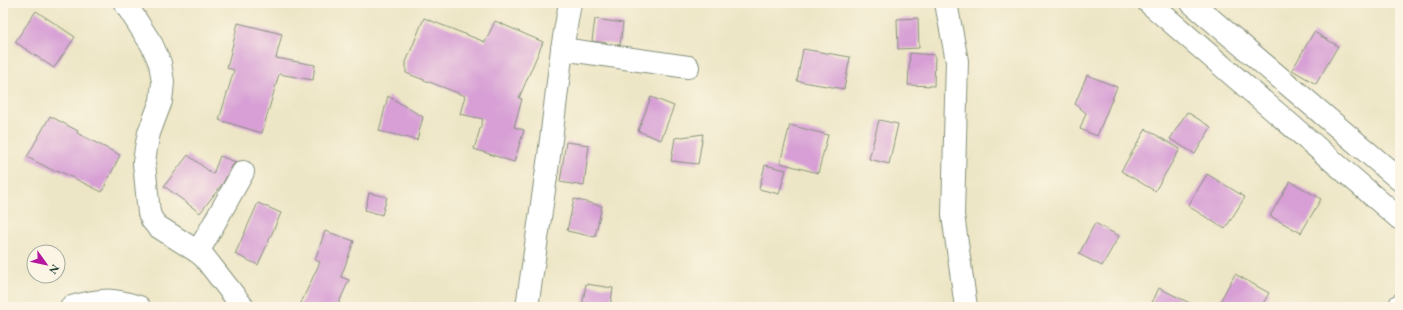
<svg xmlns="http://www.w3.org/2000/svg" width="1403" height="310" viewBox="0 0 1403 310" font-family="'EB Garamond',serif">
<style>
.building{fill:#d79fd5}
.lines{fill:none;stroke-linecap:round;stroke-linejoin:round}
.minor-casing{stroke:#86927d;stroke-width:24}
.major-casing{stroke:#86927d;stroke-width:24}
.minor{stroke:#fff;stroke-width:22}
.major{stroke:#fff;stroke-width:22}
</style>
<rect width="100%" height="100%" fill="#fcf5e5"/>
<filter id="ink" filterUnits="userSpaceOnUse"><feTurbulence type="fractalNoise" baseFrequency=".025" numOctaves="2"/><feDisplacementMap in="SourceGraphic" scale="8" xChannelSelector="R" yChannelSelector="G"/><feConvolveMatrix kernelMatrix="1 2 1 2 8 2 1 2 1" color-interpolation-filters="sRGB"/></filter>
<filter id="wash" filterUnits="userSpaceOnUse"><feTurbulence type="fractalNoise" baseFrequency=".012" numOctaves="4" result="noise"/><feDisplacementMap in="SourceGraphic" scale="16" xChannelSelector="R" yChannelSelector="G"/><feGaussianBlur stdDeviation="0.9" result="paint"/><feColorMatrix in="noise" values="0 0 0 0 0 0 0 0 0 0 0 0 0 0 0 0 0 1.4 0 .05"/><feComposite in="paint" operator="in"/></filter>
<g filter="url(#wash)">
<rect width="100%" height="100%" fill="#ede6c6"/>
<g id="blocks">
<g class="building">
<polygon points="36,11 75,37 54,68 15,42"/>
<polygon points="424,18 485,42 495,21 543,42 519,98 522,99 514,127 524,130 514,162 474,149 483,119 460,114 465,96 463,95 406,73 406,62"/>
<polygon points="918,18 919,48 898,49 897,19"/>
<polygon points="595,19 623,23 620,45 592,41"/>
<polygon points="238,23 282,34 276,58 315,65 313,80 279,74 262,133 219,120 234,70 227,68"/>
<polygon points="1314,32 1338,46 1316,84 1292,70"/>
<polygon points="803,49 850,57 844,89 797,81"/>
<polygon points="910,53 935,55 934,86 908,85"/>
<polygon points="1087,75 1117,87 1097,136 1080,129 1086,113 1075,104"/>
<polygon points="388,96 423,117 417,140 379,131"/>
<polygon points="651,97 674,106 661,140 638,131"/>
<polygon points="1187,112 1211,127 1195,154 1170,139"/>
<polygon points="50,116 78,131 77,133 120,155 102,192 57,170 56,172 27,157"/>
<polygon points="879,120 898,124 889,164 869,159"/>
<polygon points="790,125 828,135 818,173 780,163"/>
<polygon points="1146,129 1180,149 1155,191 1121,171"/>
<polygon points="703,134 698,164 671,161 675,138"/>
<polygon points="566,142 589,145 584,186 560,182"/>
<polygon points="188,155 213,174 220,156 236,162 232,166 223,183 200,213 164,186"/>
<polygon points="765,165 786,170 779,194 759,189"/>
<polygon points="1207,174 1245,197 1225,229 1188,206"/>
<polygon points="1290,181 1321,199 1301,233 1270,216"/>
<polygon points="369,193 387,197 382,215 365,210"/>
<polygon points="574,199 602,206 595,237 567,231"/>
<polygon points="258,203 281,213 258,265 235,254"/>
<polygon points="1095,223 1119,236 1102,266 1079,254"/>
<polygon points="325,231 354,241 341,277 349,280 337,307 299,307 320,262 315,260"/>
<polygon points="1235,274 1269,293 1261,307 1217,307"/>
<polygon points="586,284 613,288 610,307 582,307"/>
<polygon points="1159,288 1198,307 1150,307"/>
</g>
</g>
</g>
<g filter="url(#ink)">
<use href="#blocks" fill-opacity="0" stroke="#86927d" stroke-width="1"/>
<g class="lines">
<defs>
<g id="minor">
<polyline points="125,3 152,45 160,63 163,82 161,101 149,133 146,148 144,163 149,213 152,220 157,226 198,252 204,257 243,307"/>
<polyline points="946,3 957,61 953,215 966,307"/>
<polyline points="562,49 688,67"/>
<polyline points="198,252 243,172"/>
<path d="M71,307C100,299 111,298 139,307"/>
<polyline points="527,307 549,156 562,49 570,3"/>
</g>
<g id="major">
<polyline points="1149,3 1400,219"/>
<polyline points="1192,3 1400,180"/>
<polyline points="1399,307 1400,305"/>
</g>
</defs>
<use href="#minor" class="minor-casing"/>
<use href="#major" class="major-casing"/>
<use href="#minor" class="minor"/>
<use href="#major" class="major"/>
</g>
</g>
<rect width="1403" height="310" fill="none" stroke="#fcf5e5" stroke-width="16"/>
<g transform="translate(46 264) rotate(123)"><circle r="19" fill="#fcf5e5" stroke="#a4ab9e"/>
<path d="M0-3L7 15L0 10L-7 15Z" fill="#b5179e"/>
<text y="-6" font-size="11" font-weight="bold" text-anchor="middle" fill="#1f3d34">N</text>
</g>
</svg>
